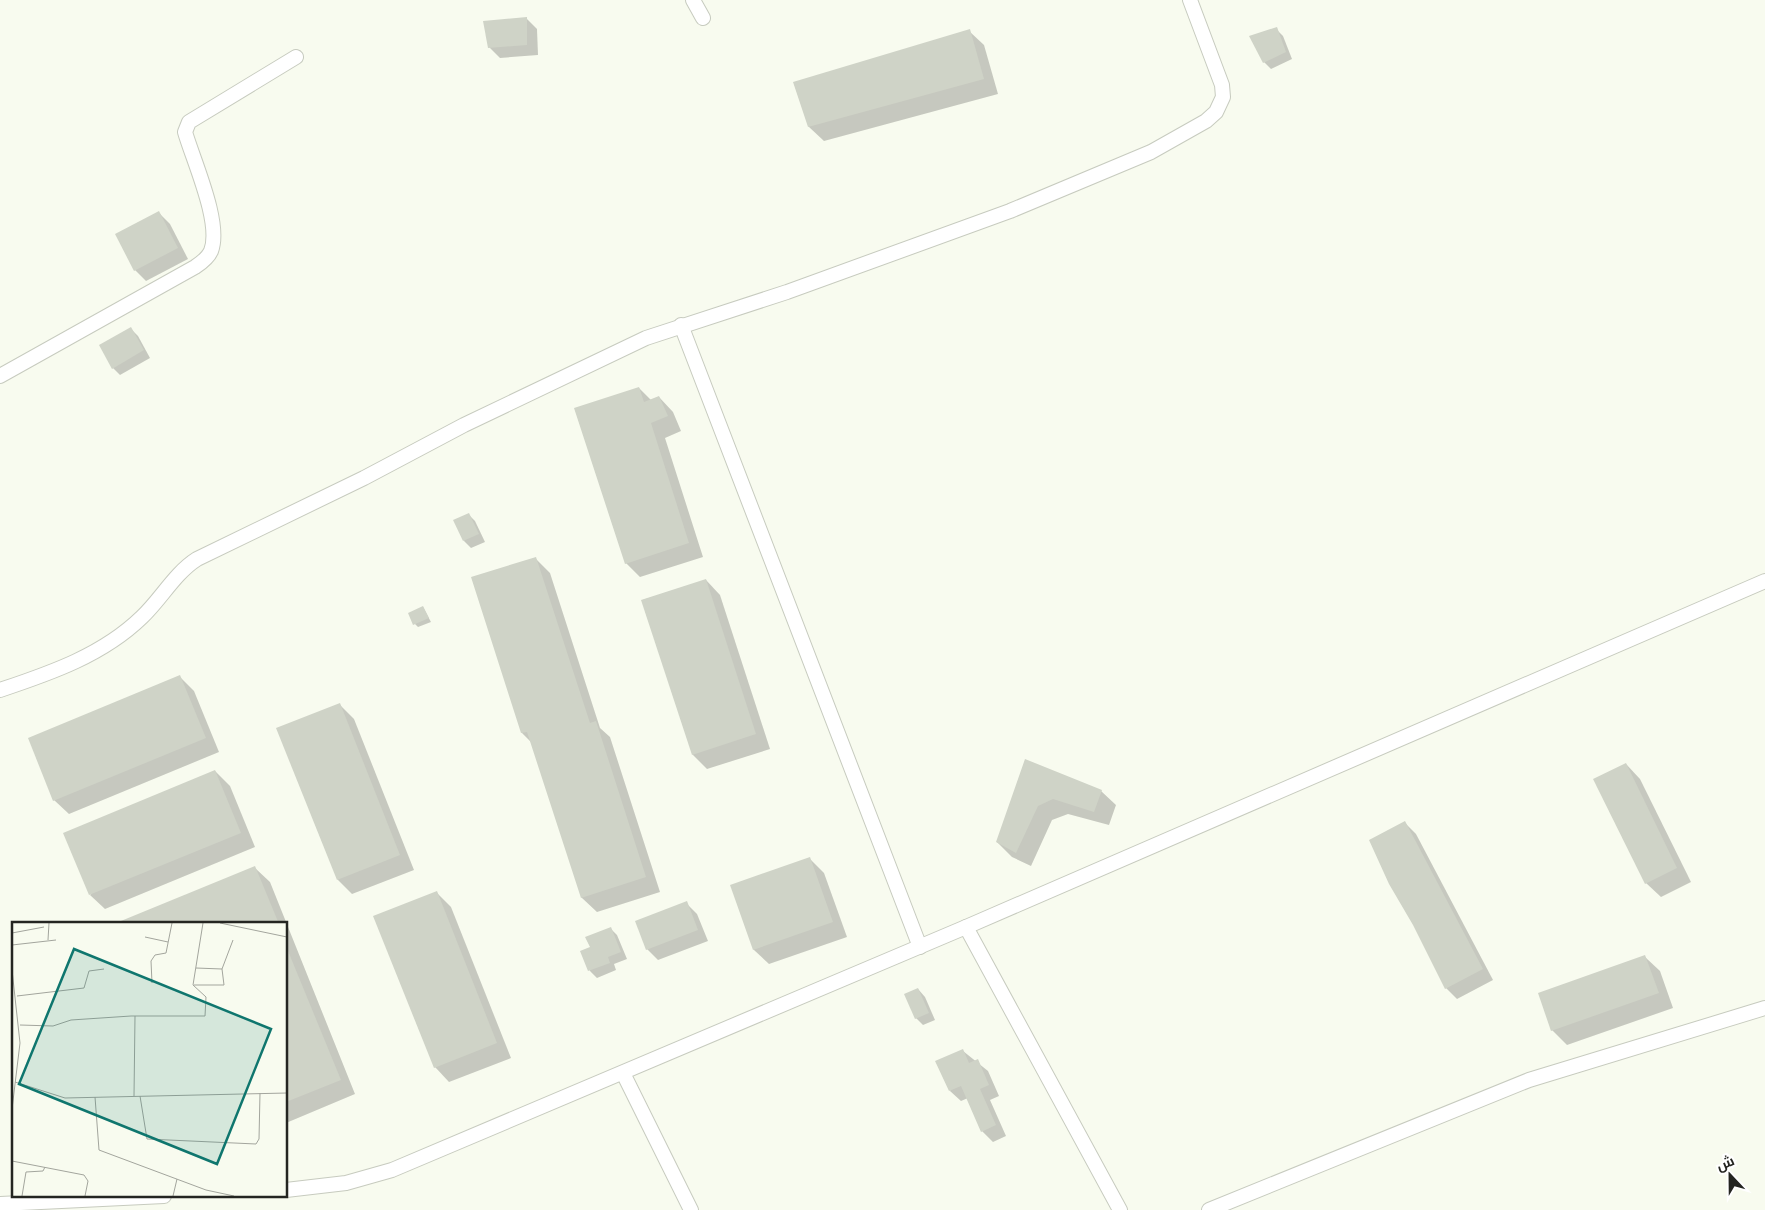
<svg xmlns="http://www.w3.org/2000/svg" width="1765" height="1210" viewBox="0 0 1765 1210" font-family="'Noto Serif',Cairo,serif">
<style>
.shadow{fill:#0003}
.building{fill:#cfd3c7}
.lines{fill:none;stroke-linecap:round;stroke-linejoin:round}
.street-casing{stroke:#c7cbbf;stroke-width:16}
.street{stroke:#fff;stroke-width:14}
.inset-road{fill:none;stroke:#a3a59d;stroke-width:1}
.view{fill:#0f766e;fill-opacity:0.15;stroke:#0f766e;stroke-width:2.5}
.inset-edge{fill:none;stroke:#242521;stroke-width:2.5}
</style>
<rect width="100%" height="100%" fill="#f8fbef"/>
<g class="shadow">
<polygon points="526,18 537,29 538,55 500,58 489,47"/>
<polygon points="1276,29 1283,36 1292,59 1271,69 1264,62"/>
<polygon points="969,31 984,45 998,94 824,141 809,127 794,83"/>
<polygon points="159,213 170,224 188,259 146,281 135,270"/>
<polygon points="131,329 138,336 150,358 120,375 113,368"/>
<polygon points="639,388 651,400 659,397 673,412 681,431 665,438 703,557 640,577 626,563"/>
<polygon points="468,514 475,521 485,542 471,548 464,541"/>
<polygon points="535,558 550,573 600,728 610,737 660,892 597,912 582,898 532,743 522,733 472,578"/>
<polygon points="706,580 720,595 770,749 707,769 693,755 643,600"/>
<polygon points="423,607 431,622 418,627 415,624"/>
<polygon points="180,677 194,691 219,752 69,814 54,800"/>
<polygon points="339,704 354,719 414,870 352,894 338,880"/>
<polygon points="1025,761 1101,791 1116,805 1109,825 1068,814 1052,820 1031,866 1012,857 997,842"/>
<polygon points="1626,764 1640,779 1691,882 1661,897 1646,883"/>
<polygon points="215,771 230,786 255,847 105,909 90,895"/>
<polygon points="1405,823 1416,834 1493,980 1457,999 1446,988"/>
<polygon points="810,859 824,873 847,937 769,964 754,950 732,886"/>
<polygon points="255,868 270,882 355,1094 286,1123 286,924 119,924"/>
<polygon points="436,892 451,907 511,1058 449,1082 435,1067"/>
<polygon points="686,903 697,914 708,941 658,960 647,949"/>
<polygon points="610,928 617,935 627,959 614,964 616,970 597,978 590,971 582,952 591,948"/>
<polygon points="1645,957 1660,971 1673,1008 1567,1045 1552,1030"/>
<polygon points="918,989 925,997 935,1020 923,1025 916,1018"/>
<polygon points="963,1051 988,1071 999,1096 990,1100 1006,1136 993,1142 982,1131 968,1098 961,1101 950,1091"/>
</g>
<g class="building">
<polygon points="527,17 527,45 488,48 483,21"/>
<polygon points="1277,27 1286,52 1263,63 1249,36"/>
<polygon points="970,29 984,79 808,127 793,82"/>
<polygon points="159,211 178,248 134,271 115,234"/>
<polygon points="131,327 144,350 112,369 99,345"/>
<polygon points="639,387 644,402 659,396 668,416 651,423 689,543 625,564 574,408"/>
<polygon points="469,513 479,534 463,541 453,520"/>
<polygon points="536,557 590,723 596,721 646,877 581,898 527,732 521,733 471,577"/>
<polygon points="706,579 756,734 692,755 641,600"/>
<polygon points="423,606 429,618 413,625 408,613"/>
<polygon points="180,675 206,738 53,801 28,738"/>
<polygon points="340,703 400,855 337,880 276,728"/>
<polygon points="1025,759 1102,790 1094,812 1053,799 1038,806 1016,853 996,842"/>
<polygon points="1626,763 1677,868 1645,884 1593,779"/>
<polygon points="215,770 241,833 89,895 63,833"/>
<polygon points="1405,821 1483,969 1445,989 1413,925 1389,884 1369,840"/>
<polygon points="810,857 833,922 753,950 730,885"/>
<polygon points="255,866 279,924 116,924 116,923"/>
<polygon points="437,891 497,1043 434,1068 373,916"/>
<polygon points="687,901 698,930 646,950 635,921"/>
<polygon points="611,927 621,952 608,957 610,963 588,971 580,951 590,947 585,937"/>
<polygon points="286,946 341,1080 286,1102"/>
<polygon points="1645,955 1659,993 1551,1031 1538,993"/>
<polygon points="918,988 929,1013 915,1019 904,994"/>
<polygon points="963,1049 969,1063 978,1059 989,1085 980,1089 996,1125 981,1132 961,1086 949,1091 935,1061"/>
</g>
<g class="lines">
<defs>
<g id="street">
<polyline points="693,0 703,18"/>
<polyline points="681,325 920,947"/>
<path d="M0,376L195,267C201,263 208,258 211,251C222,223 193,160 185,132L189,122L296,57"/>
<path d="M0,690C51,673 103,655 142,617C161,599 175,573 197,559L364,478L464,425L646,338L787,292L1010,211L1151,152L1206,121L1216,112L1223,97L1222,85L1190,0"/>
<polyline points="966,927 1120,1210"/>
<polyline points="623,1073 691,1210"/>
<polyline points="286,1190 346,1183 392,1170 966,927 1765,581"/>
<polyline points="0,1204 164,1196"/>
<polyline points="1209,1210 1529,1080 1765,1008"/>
</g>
</defs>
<use href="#street" class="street-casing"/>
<use href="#street" class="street"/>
</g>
<g transform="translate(12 922)">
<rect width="275" height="275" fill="#f8fbef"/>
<path class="inset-road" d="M208,1L275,15M0,11L32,5M133,15L156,20M36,18L37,1M0,23L44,18M210,47L221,18M0,48L8,121L0,187M140,61L139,39L143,33L154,31L160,1M182,63H212L210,47L184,46M5,74L72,66L77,49L92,47M8,103L41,104L59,98L119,94H193L194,75L181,63L191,1M3,160L53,176L275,171M122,174L123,94M128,174L135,217L244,222L247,217L248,171M83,175L87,228L194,268L222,274M0,239L72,253L76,259L73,274M10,274L14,250L31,249L33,245M161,274L165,257"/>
<path class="view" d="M62,27L259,107L205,242L7,162Z"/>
<rect width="275" height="275" class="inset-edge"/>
</g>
<g transform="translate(1730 1175) rotate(338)" stroke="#ffffff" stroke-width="4" paint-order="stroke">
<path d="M0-4L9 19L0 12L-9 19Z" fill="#242521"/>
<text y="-8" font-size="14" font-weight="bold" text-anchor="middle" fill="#242521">ش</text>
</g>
</svg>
